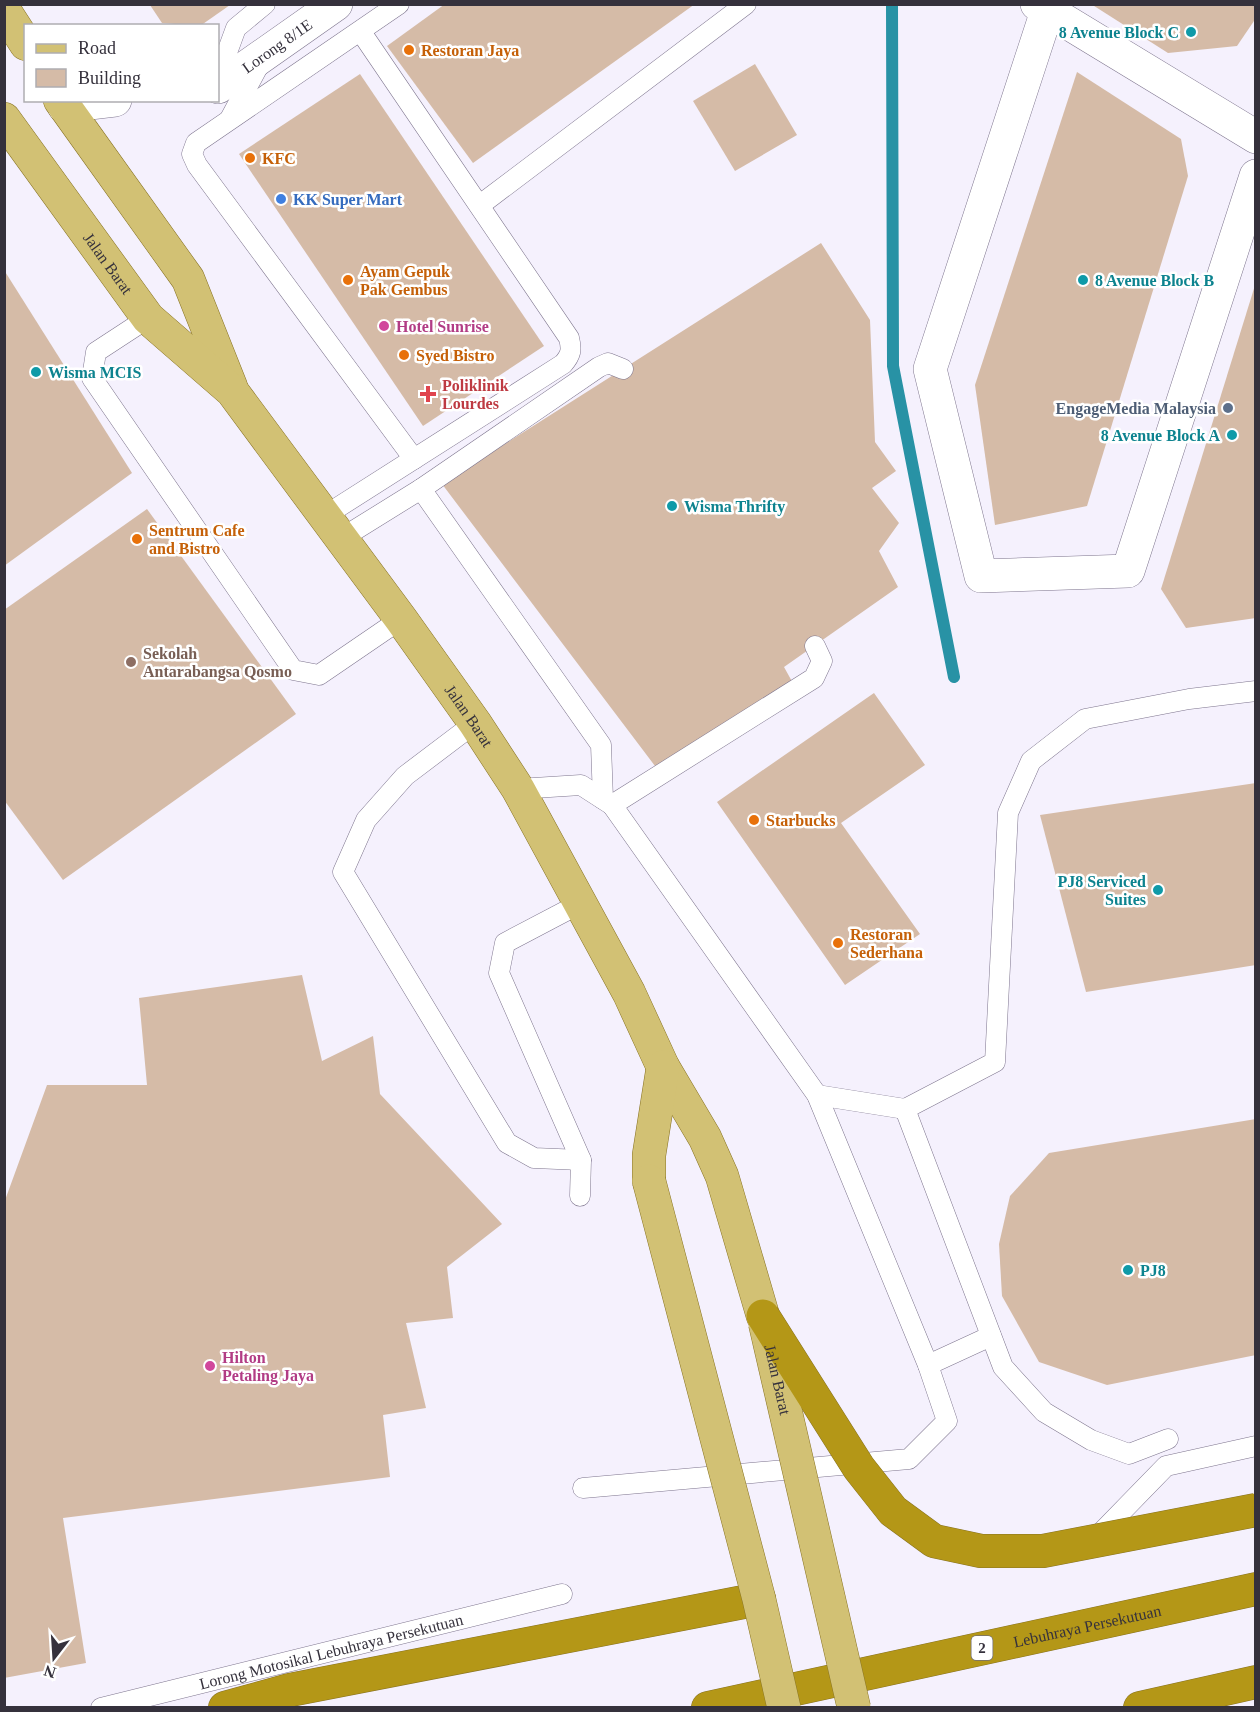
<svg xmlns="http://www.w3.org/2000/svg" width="1260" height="1712" viewBox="0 0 1260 1712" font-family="'Times New Roman',serif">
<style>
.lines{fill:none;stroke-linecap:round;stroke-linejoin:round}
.stream{stroke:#2892a5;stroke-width:12}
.building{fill:#d5bba7}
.lane-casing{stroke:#7e758e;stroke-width:21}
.street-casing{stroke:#7e758e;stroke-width:34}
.primary-casing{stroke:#887324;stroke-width:34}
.highway-casing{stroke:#887324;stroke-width:34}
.lane{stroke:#fff;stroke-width:20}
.street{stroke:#fff;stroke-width:33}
.primary{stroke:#d2c174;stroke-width:33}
.highway{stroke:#b49717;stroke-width:33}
.primary-bridge-casing{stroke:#887324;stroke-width:34;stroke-linecap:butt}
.highway-bridge-casing{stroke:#887324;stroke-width:34;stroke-linecap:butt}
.primary-bridge{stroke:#d2c174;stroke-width:33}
.highway-bridge{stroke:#b49717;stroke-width:33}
.culture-dot{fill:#0f9aa8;stroke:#fff;stroke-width:2}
.food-dot{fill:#e8710a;stroke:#fff;stroke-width:2}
.shop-dot{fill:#3f7fe0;stroke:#fff;stroke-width:2}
.hotel-dot{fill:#d1479c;stroke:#fff;stroke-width:2}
.health-dot{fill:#e0444e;stroke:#fff;stroke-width:2}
.service-dot{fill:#5c6f8a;stroke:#fff;stroke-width:2}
.education-dot{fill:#8d6e63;stroke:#fff;stroke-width:2}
.labels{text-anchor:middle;stroke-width:5;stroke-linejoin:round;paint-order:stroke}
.shield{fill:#fff;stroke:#726f76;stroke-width:1.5}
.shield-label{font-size:15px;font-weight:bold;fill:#35313c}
.culture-label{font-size:16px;font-weight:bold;fill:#0d838f;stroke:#fff;text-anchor:start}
.street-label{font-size:16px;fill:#35313c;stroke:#fff}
.food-label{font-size:16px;font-weight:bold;fill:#c56008;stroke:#fff;text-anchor:start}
.shop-label{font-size:16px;font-weight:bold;fill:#366cbe;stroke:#fff;text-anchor:start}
.hotel-label{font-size:16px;font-weight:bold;fill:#b23c85;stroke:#fff;text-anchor:start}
.health-label{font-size:16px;font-weight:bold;fill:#be3a42;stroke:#fff;text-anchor:start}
.service-label{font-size:16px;font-weight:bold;fill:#4e5e75;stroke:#fff;text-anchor:end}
.education-label{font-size:16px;font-weight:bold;fill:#785e54;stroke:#fff;text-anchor:start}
</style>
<rect width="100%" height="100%" fill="#f5f1fd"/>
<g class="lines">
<polyline class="stream" points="892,4 893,366 954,677"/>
</g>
<g class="building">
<polygon points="445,4 695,4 473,163 387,46"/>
<polygon points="1091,4 1256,4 1256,18 1237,46 1168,53"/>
<polygon points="150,5 230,5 200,26 162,23"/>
<polygon points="755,64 797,135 735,171 693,101"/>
<polygon points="1077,72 1181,139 1188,176 1087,506 995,525 975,385"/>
<polygon points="360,74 544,346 423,426 239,154"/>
<polygon points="821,243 870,320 875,442 896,471 872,488 899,523 879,551 898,587 784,667 794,685 655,766 442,484"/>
<polygon points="4,270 132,473 4,566"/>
<polygon points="1256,282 1256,618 1186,628 1161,589"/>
<polygon points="147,509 296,714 63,880 4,800 4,610"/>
<polygon points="874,693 925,765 841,823 920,934 845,985 717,802"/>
<polygon points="1256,783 1256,965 1086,992 1040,815"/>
<polygon points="302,975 322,1061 373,1036 380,1094 502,1224 447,1267 453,1318 406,1323 426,1408 383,1415 390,1477 63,1518 86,1663 4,1678 4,1203 47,1085 147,1085 139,998"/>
<polygon points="1256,1119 1256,1355 1107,1385 1039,1362 1002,1296 999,1244 1010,1196 1049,1153"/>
</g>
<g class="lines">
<defs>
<g id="lane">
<polyline points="399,4 196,143 192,154 197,165 414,459"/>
<polyline points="218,77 236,28 265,4"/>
<polyline points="231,117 260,63"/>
<polyline points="480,205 746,4"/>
<polyline points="148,318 96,352 92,378 293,670 319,675 401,619"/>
<polyline points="421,489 601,745 603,799"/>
<path d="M326,515L563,364C571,355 572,350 569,338L361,32"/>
<polyline points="342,538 421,489 599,367 608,363 623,369"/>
<polyline points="475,723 405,776 366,820 343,872 507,1143 534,1158 581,1160"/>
<polyline points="518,789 581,785 612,805 814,678 822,661 815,646"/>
<polyline points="817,1095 905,1109"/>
<polyline points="580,1196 581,1160 499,973 505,943 581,903"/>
<polyline points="928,1365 991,1336"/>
<polyline points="1168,1439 1129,1454 1091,1440 1044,1412 1003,1367 905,1109 995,1062 1008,813 1031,761 1085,719 1189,699 1256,691"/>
<polyline points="583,1488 909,1459 947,1421 928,1365 817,1095 612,805"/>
<polyline points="1094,1540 1166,1466 1256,1446"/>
<path id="s1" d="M101,1708L562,1594"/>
</g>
<g id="street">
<polyline points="1037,4 1256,137"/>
<polyline points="1047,11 930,369 981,576 1128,571 1256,176"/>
<path id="s2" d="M218,87L336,4"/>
<polyline points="64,106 115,100"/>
</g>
<g id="primary">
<polyline points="4,10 26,44"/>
<polyline points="60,100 188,279 231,387"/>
<path id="s3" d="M4,119L148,318L232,391L401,619L475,723L518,789L629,993L663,1067L705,1138L722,1176L763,1316"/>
<polyline points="649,1181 649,1155 663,1067"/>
</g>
<g id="highway">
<polyline points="225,1708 290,1690 759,1599"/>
<path id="s4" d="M708,1708L1256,1589"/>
<polyline points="1140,1708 1256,1682"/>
</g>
</defs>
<use href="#lane" class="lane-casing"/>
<use href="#street" class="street-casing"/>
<use href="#primary" class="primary-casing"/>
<use href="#highway" class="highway-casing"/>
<use href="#lane" class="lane"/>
<use href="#street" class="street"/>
<use href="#primary" class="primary"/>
<use href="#highway" class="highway"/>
<defs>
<g id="primary-bridge">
<polyline points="649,1181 759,1599 784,1708"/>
<path id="s5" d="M765,1323L854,1708"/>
</g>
<polyline id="highway-bridge" points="763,1316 859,1468 893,1511 934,1541 981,1551 1043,1551 1256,1510"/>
</defs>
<use href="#primary-bridge" class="primary-bridge-casing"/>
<use href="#highway-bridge" class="highway-bridge-casing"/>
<use href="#primary-bridge" class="primary-bridge"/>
<use href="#highway-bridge" class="highway-bridge"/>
</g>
<g class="culture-dot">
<circle cx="1191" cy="32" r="6"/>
<circle cx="1083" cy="280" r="6"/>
<circle cx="36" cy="372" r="6"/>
<circle cx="1232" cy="435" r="6"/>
<circle cx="672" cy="506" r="6"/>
<circle cx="1158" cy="890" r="6"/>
<circle cx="1128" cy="1270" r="6"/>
</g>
<g class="food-dot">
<circle cx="409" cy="50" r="6"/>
<circle cx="250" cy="158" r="6"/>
<circle cx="348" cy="280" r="6"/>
<circle cx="404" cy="355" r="6"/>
<circle cx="137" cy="539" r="6"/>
<circle cx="754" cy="820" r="6"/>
<circle cx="838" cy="943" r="6"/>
</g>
<circle class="shop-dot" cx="281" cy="199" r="6"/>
<g class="hotel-dot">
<circle cx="384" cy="326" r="6"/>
<circle cx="210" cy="1366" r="6"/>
</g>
<path class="health-dot" d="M425 385h6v6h6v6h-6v6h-6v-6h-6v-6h6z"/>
<circle class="service-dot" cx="1228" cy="408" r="6"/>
<circle class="education-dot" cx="131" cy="662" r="6"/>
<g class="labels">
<rect class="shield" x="971.5" y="1636" width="21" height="24" rx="4.5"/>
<g class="shield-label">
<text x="982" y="1653">2</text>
</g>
<g class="culture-label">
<text x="1179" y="38" text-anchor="end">8 Avenue Block C</text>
<text x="1095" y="286">8 Avenue Block B</text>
<text x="48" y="378">Wisma MCIS</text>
<text x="1220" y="441" text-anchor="end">8 Avenue Block A</text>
<text x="684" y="512">Wisma Thrifty</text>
<text x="1146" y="887" text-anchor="end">PJ8 Serviced<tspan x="1146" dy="18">Suites</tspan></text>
<text x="1140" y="1276">PJ8</text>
</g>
<g class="street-label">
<text dy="6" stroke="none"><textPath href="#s2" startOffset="72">Lorong 8/1E</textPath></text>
<text dy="6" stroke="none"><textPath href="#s3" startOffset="178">Jalan Barat</textPath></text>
<text dy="6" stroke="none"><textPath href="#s3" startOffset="759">Jalan Barat</textPath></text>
<text dy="6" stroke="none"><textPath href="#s5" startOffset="58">Jalan Barat</textPath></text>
<text dy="6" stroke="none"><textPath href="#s4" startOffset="388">Lebuhraya Persekutuan</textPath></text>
<text dy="6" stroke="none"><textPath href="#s1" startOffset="237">Lorong Motosikal Lebuhraya Persekutuan</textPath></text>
</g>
<g class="food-label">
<text x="421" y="56">Restoran Jaya</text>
<text x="262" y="164">KFC</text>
<text x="360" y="277">Ayam Gepuk<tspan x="360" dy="18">Pak Gembus</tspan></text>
<text x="416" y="361">Syed Bistro</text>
<text x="149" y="536">Sentrum Cafe<tspan x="149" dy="18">and Bistro</tspan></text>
<text x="766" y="826">Starbucks</text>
<text x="850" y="940">Restoran<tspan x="850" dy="18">Sederhana</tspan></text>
</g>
<g class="shop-label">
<text x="293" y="205">KK Super Mart</text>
</g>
<g class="hotel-label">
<text x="396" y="332">Hotel Sunrise</text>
<text x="222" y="1363">Hilton<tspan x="222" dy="18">Petaling Jaya</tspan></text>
</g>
<g class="health-label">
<text x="442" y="391">Poliklinik<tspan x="442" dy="18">Lourdes</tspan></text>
</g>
<g class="service-label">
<text x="1216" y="414">EngageMedia Malaysia</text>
</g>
<g class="education-label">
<text x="143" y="659">Sekolah<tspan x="143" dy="18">Antarabangsa Qosmo</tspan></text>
</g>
</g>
<rect width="1260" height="1712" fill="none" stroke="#35313c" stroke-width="12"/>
<rect x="24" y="24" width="195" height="78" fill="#ffffff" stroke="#aeadb1" stroke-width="1.5"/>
<rect x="36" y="44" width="30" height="9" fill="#d2c174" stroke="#aeadb1" stroke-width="1.5"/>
<text x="78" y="54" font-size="18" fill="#35313c">Road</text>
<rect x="36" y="69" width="30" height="18" fill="#d5bba7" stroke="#aeadb1" stroke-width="1.5"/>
<text x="78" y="84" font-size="18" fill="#35313c">Building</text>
<g transform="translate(54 1658) rotate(197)" stroke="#ffffff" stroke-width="4.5" paint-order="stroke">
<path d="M0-4.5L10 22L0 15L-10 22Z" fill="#35313c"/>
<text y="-9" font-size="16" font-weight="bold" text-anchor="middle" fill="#35313c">N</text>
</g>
</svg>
